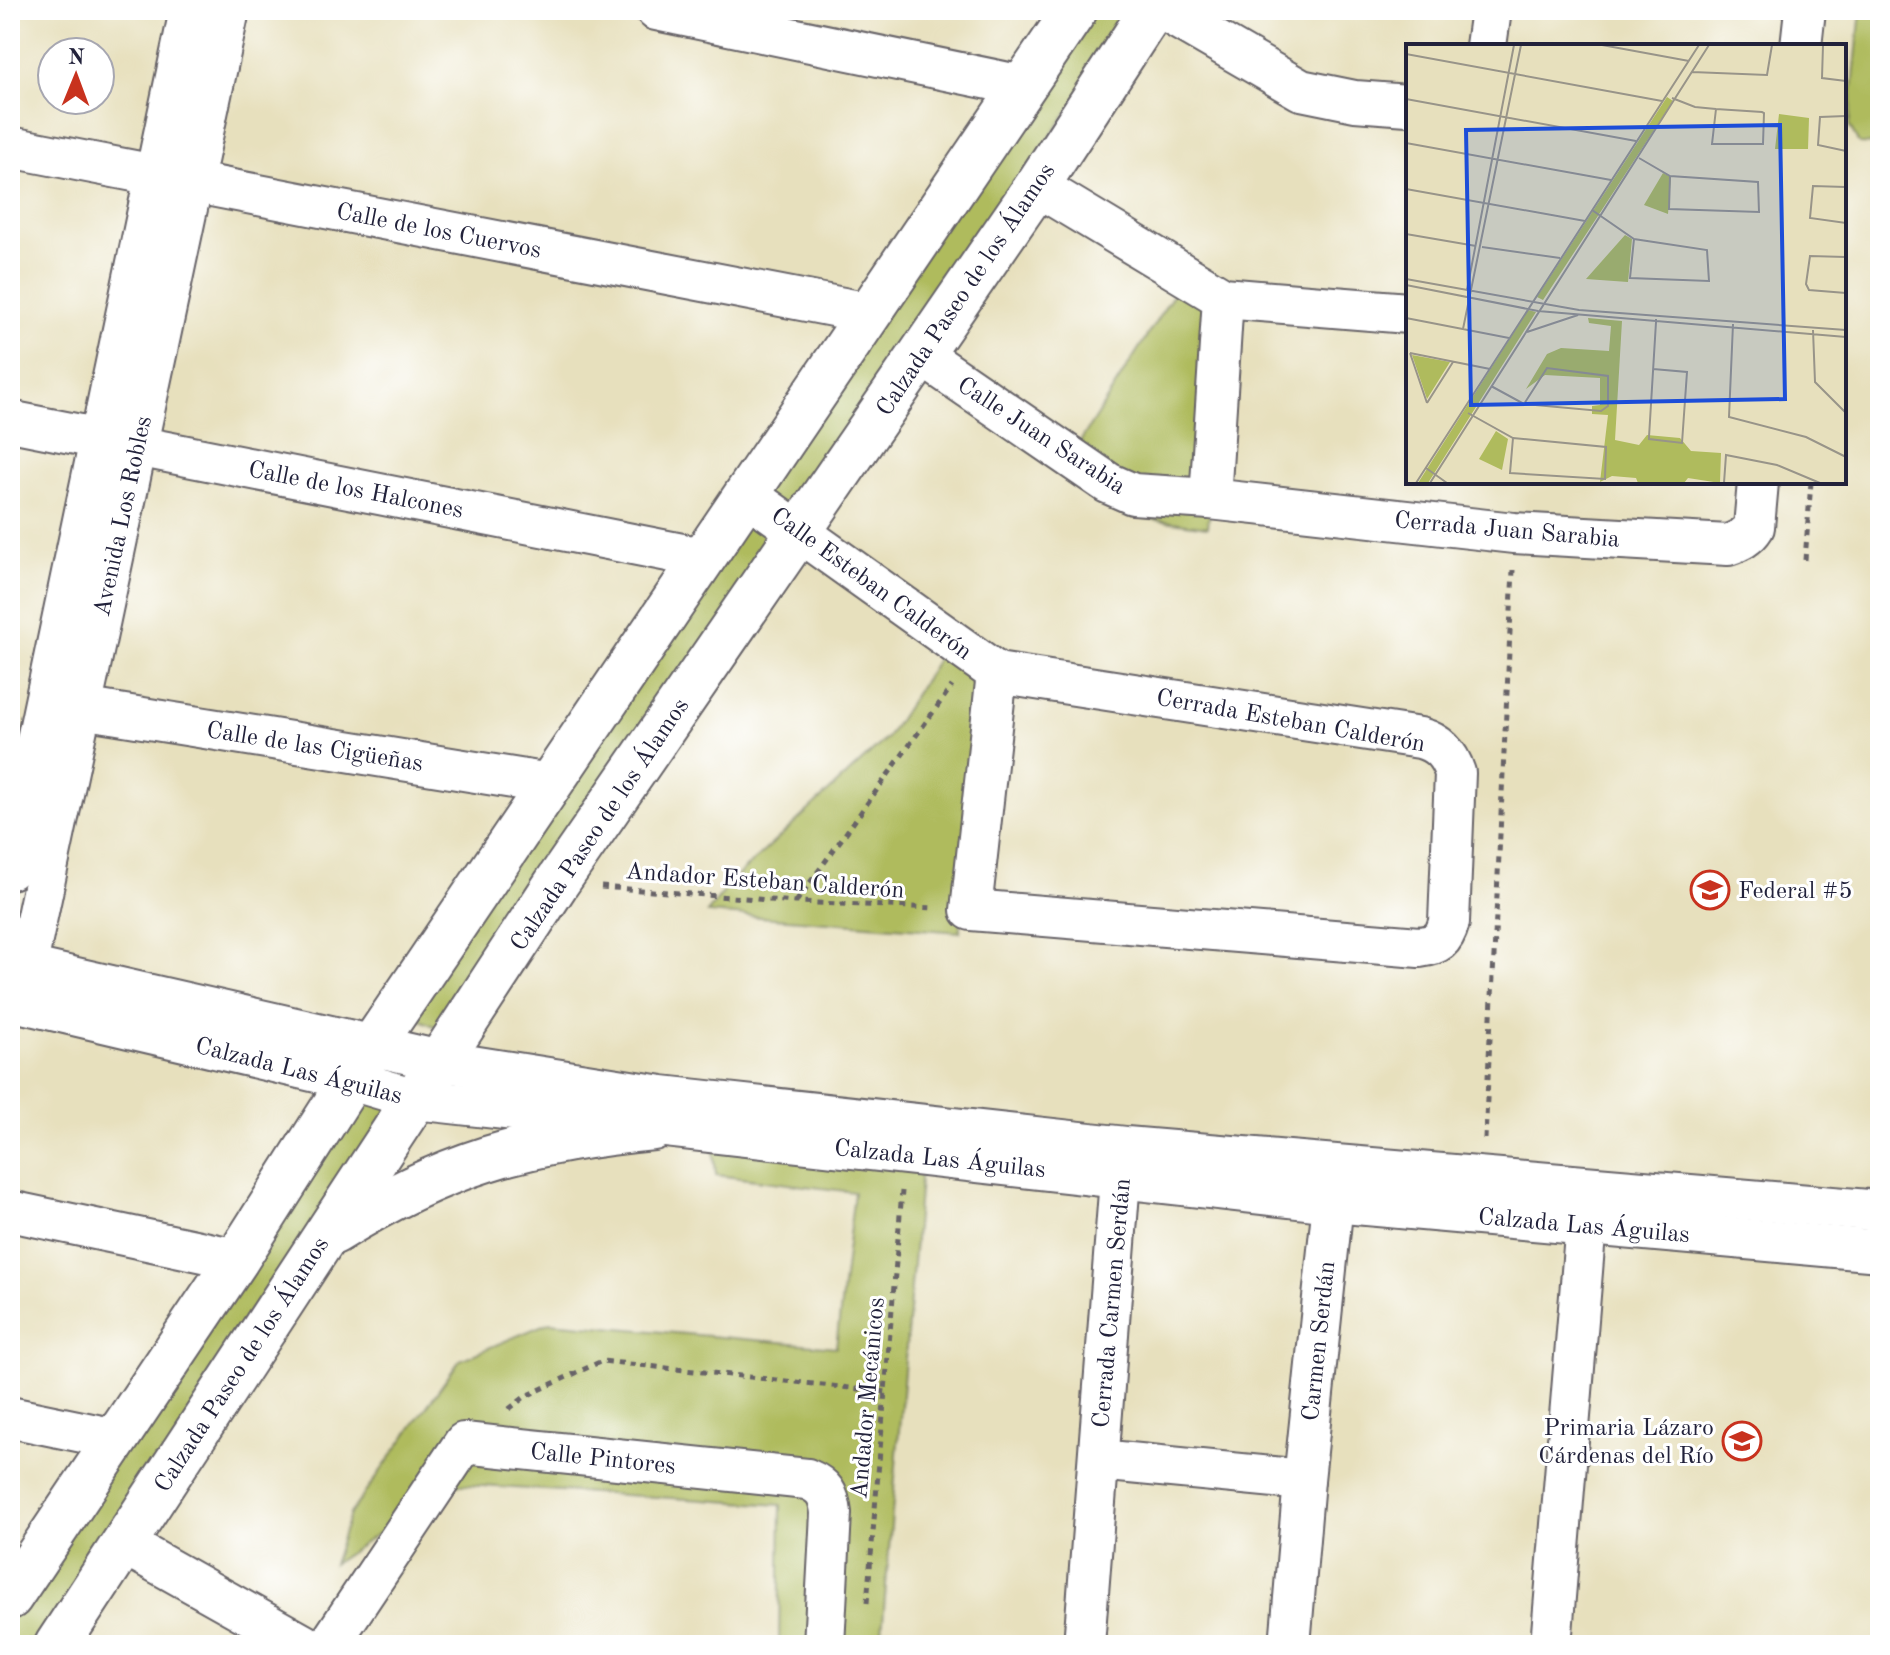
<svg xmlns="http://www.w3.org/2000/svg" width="1890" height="1655" viewBox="0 0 1890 1655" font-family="'Old Standard TT',serif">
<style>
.green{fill:#afbb5d;stroke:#686e4c;stroke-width:2}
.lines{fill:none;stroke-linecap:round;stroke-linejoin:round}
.minor-casing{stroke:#676468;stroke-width:44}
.major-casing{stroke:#676468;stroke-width:48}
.path{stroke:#676468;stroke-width:5;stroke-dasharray:6 6;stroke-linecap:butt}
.minor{stroke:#fff;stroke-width:40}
.major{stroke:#fff;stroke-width:44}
.labels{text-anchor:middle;stroke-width:6;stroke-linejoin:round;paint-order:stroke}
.street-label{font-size:24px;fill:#22223b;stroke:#fff}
.poi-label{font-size:24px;fill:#22223b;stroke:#fff;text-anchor:start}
.inset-road{fill:none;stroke:#989489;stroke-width:2}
.view{fill:#1d4ed8;fill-opacity:0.15;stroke:#1d4ed8;stroke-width:4}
.inset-edge{fill:none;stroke:#22223b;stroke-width:4}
</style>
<rect width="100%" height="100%" fill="#fff"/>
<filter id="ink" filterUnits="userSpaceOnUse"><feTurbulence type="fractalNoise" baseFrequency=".0125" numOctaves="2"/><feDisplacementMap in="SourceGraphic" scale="16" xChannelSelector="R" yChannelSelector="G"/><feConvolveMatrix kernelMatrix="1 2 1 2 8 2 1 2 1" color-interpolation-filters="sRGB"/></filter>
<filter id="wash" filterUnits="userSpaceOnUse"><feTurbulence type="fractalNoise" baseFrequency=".006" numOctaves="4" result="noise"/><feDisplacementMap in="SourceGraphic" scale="32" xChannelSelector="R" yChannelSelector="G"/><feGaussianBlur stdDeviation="1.8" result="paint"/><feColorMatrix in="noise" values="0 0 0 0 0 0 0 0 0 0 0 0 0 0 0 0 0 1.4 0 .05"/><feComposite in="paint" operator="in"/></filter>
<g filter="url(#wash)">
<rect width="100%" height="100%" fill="#e7e0bd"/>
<g class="green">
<polygon points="1088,10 1136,10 447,1032 407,1014"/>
<polygon points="1861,10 1880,10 1880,145 1859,144 1849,126"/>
<polygon points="1181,282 1229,307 1208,527 1129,516 1061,472"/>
<polygon points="945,647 987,675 960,932 707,913 735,878 887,738"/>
<polygon points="354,1092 400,1105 45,1645 10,1645 10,1609"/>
<polygon points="713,1145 921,1168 881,1645 779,1645 781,1505 451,1484 333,1564 350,1514 460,1360 550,1322 836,1347 854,1192 716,1175"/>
</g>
</g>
<g filter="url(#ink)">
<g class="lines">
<defs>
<g id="minor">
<polyline points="656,10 1023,86"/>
<polyline points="1163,10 1301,90 1355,101 1408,105"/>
<polyline points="1486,46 1491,10"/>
<polyline points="1801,46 1805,10"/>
<polyline points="10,147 869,313"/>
<polyline points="1037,186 1223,298 1408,313"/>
<path d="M920,354L1108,483L1133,494L1210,499L1514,533L1728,545C1739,541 1748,537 1754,527L1758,482"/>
<polyline points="10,421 703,558"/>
<path d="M746,494L997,673L1420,738C1439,743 1449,754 1455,773L1449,922C1444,940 1438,945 1419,947L971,910L997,673"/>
<polyline points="1210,499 1223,298"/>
<polyline points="81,708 550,784"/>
<polyline points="10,869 190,10"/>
<polyline points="10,963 440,1061 662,1096 1126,1147 1880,1211"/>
<polyline points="21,992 229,10"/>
<polyline points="10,1000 351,1080 415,1099 1333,1202 1880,1251"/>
<polyline points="10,1211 237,1259"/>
<polyline points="10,1417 116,1439"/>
<polyline points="1099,1460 1304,1480"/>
<polyline points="124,1544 304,1645"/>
<path d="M329,1645L464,1443L807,1479C824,1486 829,1494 831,1513L824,1645"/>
<polyline points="1084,1645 1120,1179 1125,1155"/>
<polyline points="1290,1645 1304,1480 1333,1202"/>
<polyline points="1551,1645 1588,1199"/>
</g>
<g id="major">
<path d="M334,1232C442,1164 527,1140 653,1128"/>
<polyline points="10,1597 237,1259 373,1045 1075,10"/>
<polyline points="57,1645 556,884 1037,186 1152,10"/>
</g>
</defs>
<use href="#minor" class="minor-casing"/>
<use href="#major" class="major-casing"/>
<g class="path">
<polyline points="1805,560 1811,482"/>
<polyline points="601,887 796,902 935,908"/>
<polyline points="796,902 952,686"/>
<polyline points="1485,1139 1513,570"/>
<polyline points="509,1409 526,1396 602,1361 887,1392"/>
<polyline points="867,1603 902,1191"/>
</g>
<use href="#minor" class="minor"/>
<use href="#major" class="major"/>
</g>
</g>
<defs>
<symbol id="school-ring" viewBox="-11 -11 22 22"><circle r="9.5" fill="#fff" stroke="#c8321e" stroke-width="1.5"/><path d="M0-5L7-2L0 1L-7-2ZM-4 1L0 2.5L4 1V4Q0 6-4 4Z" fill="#c8321e"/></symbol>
</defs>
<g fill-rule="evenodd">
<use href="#school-ring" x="1688" y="868" width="44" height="44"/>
<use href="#school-ring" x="1720" y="1419" width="44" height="44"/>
</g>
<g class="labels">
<g class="street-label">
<text transform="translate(439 230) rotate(11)" y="8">Calle de los Cuervos</text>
<text transform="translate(965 289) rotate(-56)" y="8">Calzada Paseo de los Álamos</text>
<text transform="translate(1042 435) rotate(33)" y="8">Calle Juan Sarabia</text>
<text transform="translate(356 489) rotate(11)" y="8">Calle de los Halcones</text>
<text transform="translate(122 516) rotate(-78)" y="8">Avenida Los Robles</text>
<text transform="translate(1507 529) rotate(5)" y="8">Cerrada Juan Sarabia</text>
<text transform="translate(872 583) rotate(36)" y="8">Calle Esteban Calderón</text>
<text transform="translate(1291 720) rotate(10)" y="8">Cerrada Esteban Calderón</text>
<text transform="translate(315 746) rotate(9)" y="8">Calle de las Cigüeñas</text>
<text transform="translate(599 824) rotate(-56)" y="8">Calzada Paseo de los Álamos</text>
<text transform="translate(765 880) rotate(4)" y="8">Andador Esteban Calderón</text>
<text transform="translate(299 1070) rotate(14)" y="8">Calzada Las Águilas</text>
<text transform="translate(940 1158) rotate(6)" y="8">Calzada Las Águilas</text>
<text transform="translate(1584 1225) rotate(5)" y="8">Calzada Las Águilas</text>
<text transform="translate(1111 1303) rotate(-85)" y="8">Cerrada Carmen Serdán</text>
<text transform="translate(1318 1341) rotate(-84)" y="8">Carmen Serdán</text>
<text transform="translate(241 1364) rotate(-57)" y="8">Calzada Paseo de los Álamos</text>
<text transform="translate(867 1398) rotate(-85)" y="8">Andador Mecánicos</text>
<text transform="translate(603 1458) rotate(6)" y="8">Calle Pintores</text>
</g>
<g class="poi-label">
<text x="1738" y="898">Federal #5</text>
<text x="1714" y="1435" text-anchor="end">Primaria Lázaro<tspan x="1714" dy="28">Cárdenas del Río</tspan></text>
</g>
</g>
<g transform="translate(1406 44)">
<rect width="440" height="440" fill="#e7e0bd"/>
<path d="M261,53L267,57L137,256L131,253ZM373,70L403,74L402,105H369ZM257,129L265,133L262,170L238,161ZM219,191L226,195L222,238L180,235ZM122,266L130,268L22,439H12ZM182,274L216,277L209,396L233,401L241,391L274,394L285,407L315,409L314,439L282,434L278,439H232L230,434L206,432L194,438L202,371L186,370V362L194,361V334L139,331L120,345L141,310L155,304L203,307L205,282L183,279ZM6,311L44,318L21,355ZM90,387L102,395L96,426L73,415Z" fill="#afbb5d"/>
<path class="inset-road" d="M196,1L283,17M417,1L416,34L440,37M0,10L256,57M286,28L361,31L366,1M266,54L289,63L310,65L356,68L358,69L357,100H306L310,65M0,55L230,97M440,72L414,73L412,101L440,107M0,99L205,136M233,114L264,132L352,138L353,168L263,165L264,132M440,143L407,142L404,174L440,179M0,145L179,177M186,166L228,195L301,206L303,237L224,234L228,195M0,190L70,202M76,203L154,214M440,213L404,212L400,240L403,246L440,249M0,235L173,266L440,286M0,241L132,267L440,293M61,246L108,1M0,274L103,294M327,280L323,373L400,393L440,413M57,285L115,1M407,286L409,338L440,369M121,288L172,271M4,309L84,325M4,309L21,359M247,325L281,328L276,399L243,395V393L250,278V275M85,342L118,360L195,367L202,362V332L141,324L118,360M21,359L47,318M62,369L107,394L200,403L199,435L104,429L107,394M20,424L41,439M10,439L293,1M24,439L303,1M241,439H274M318,439L320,411L371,421L414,439"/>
<path class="view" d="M374,81L379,355L65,361L60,86Z"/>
<rect width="440" height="440" class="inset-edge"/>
</g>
<rect width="1890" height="1655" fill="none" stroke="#fff" stroke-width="40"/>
<g transform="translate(76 76) rotate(1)"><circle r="38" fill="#ffffff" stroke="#a7a7b1" stroke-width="2"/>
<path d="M0-6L14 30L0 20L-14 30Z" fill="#c8321e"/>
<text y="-12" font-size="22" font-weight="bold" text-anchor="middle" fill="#22223b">N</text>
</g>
</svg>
